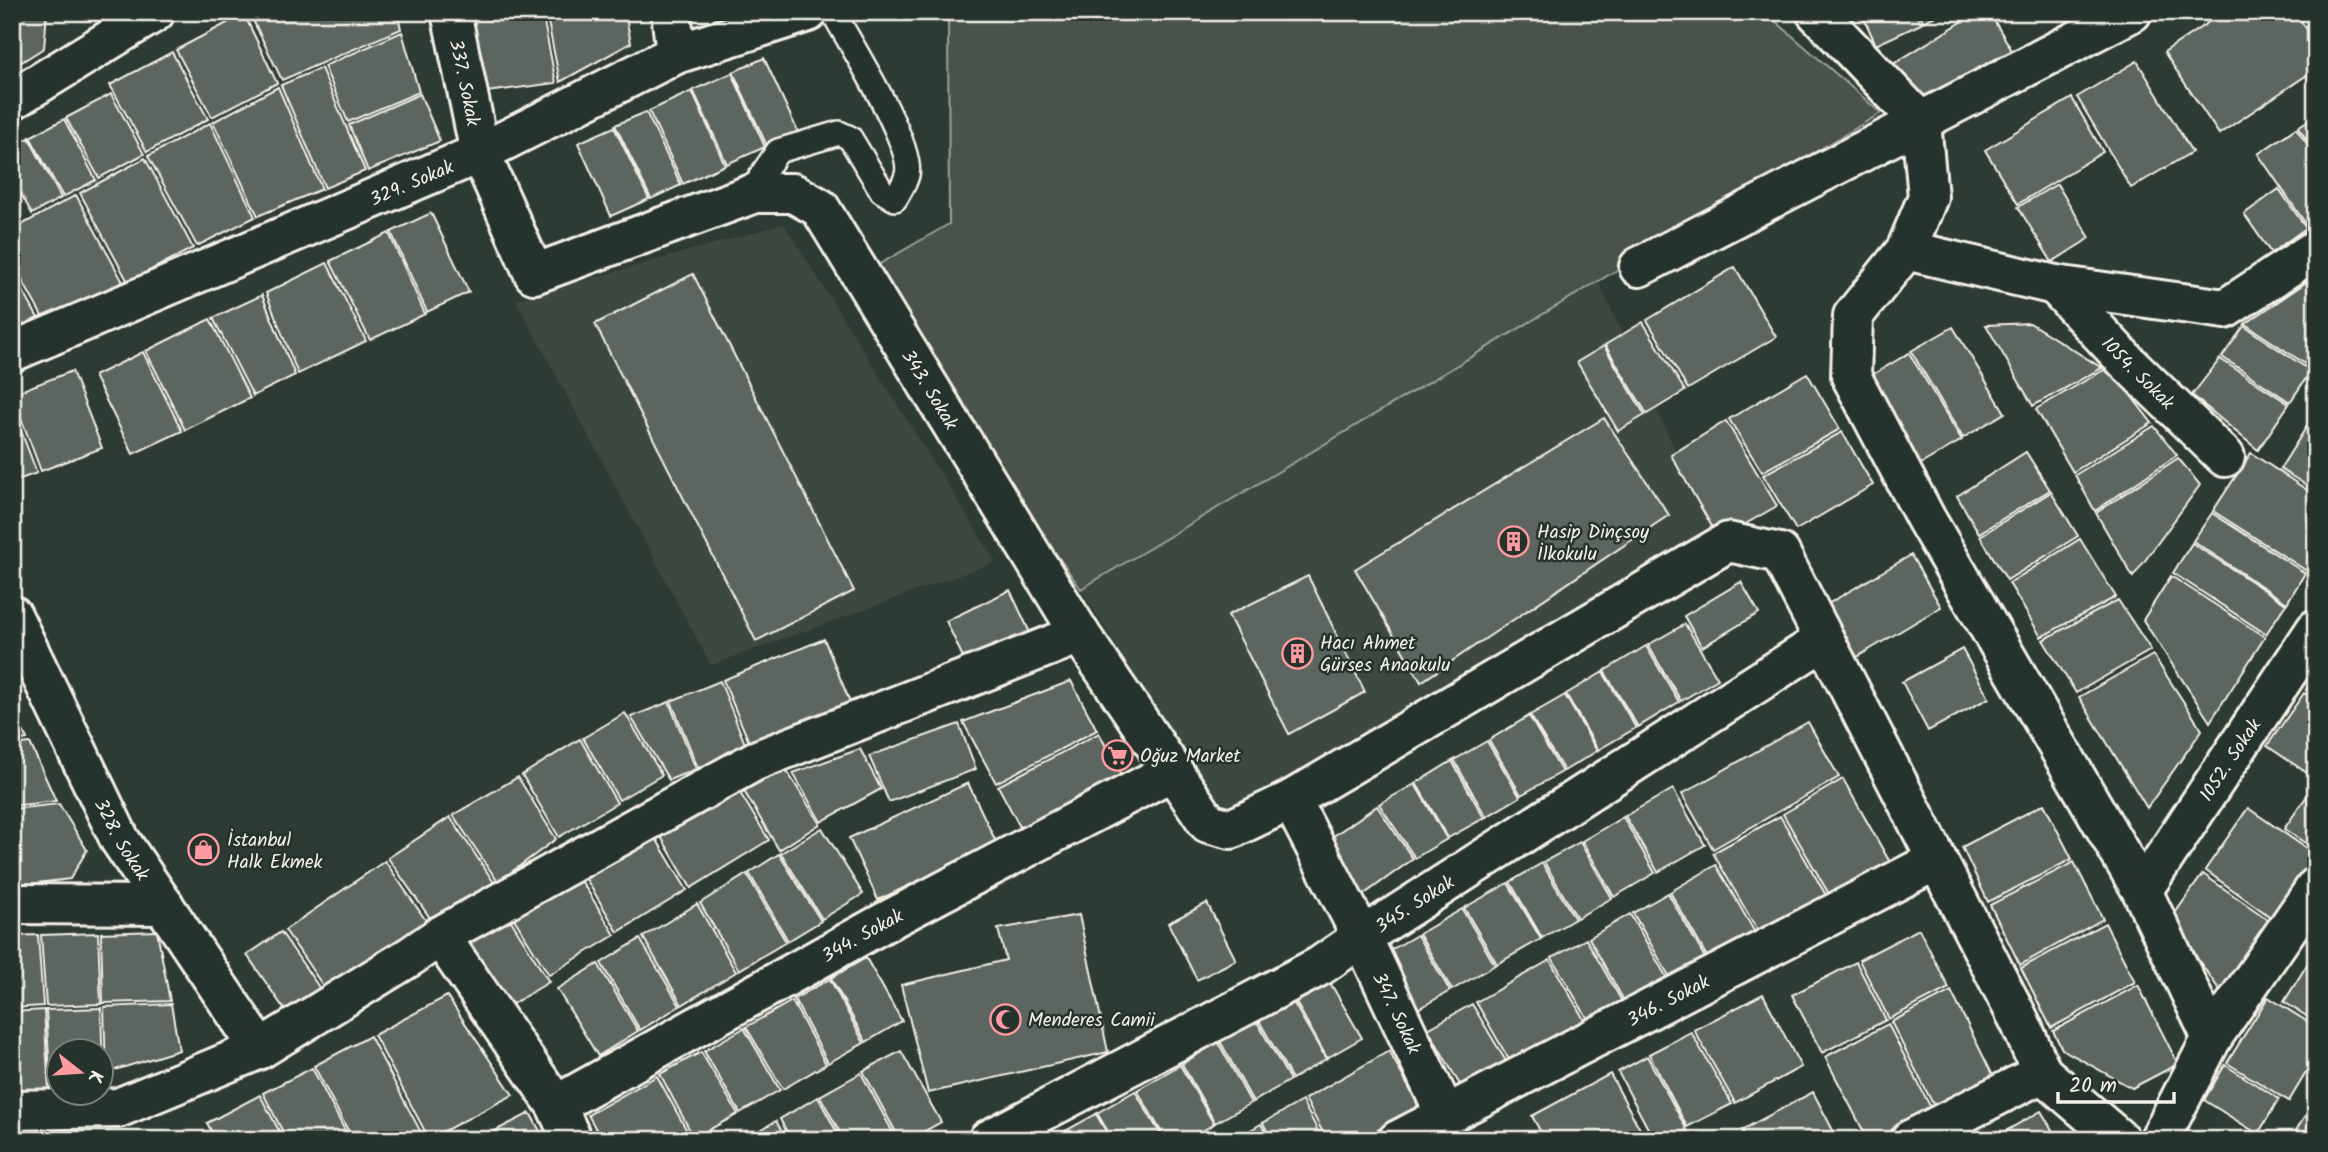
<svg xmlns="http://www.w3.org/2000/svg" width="2328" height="1152" viewBox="0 0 2328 1152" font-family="Kalam,sans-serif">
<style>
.built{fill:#3c4841}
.green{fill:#48524c;stroke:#9ea29a;stroke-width:2}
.building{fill:#5c655e;stroke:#f4f1e8;stroke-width:2}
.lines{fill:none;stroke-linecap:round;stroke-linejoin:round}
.lane-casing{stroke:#f4f1e8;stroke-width:28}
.street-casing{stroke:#f4f1e8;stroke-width:44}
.lane{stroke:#26332d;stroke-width:23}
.street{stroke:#26332d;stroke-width:38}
.labels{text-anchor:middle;stroke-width:5;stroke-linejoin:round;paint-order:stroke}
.street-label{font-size:19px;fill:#f4f1e8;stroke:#26332d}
.poi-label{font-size:19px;fill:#f4f1e8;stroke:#26332d;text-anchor:start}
</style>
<rect width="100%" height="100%" fill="#2e3b34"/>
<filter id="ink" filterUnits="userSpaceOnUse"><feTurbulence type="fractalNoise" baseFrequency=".0143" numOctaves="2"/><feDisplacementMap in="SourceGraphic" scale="14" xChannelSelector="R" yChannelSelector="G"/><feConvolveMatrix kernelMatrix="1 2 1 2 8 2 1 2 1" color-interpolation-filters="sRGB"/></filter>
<g filter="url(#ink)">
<g class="built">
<polygon points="784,224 996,562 711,665 516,300"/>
<polygon points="1598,281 1710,526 1231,829 1081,590"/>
</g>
<polygon class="green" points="948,12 1765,12 1881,113 1081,589 859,276 949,224"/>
<g class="building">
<polygon points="12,12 47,12 44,48 12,68"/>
<polygon points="249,12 397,12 401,29 282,80"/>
<polygon points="491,12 542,12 556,83 479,93 465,17"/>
<polygon points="546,12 625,12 631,43 560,82"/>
<polygon points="1861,12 1916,12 1921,24 1876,45"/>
<polygon points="1919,12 1944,12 1923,22"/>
<polygon points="1978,12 1989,12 2014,54 1929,105 1890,66"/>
<polygon points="2224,12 2295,12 2316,43 2316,69 2219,134 2164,52"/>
<polygon points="244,14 277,83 212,117 176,50"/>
<polygon points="402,32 419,92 348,122 324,66"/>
<polygon points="172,52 208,119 147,152 110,85"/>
<polygon points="764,58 798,132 767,146 733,72"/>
<polygon points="2137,61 2192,152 2131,188 2077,97"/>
<polygon points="321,68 365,171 325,188 281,85"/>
<polygon points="732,73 765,147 727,164 693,90"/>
<polygon points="278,87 322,189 258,216 213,122"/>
<polygon points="692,91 725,165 683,184 649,111"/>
<polygon points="111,94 144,154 99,178 66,118"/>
<polygon points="420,94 440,141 368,171 349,125"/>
<polygon points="2072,98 2103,152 2018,204 1985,150"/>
<polygon points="646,112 681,185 651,199 615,125"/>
<polygon points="2316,115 2316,153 2298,127"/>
<polygon points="64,119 96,180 63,197 30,137"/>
<polygon points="210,123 255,217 197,246 148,156"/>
<polygon points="614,127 649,199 611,216 578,143"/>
<polygon points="2296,128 2316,157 2316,231 2312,233 2258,154"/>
<polygon points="29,138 61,198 32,214 12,177 12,146"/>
<polygon points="145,158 193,248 128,282 80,193"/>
<polygon points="2057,184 2090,238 2052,262 2018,207"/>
<polygon points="2279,189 2306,228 2271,253 2244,214"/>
<polygon points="76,195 124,284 48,327 12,262 12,230"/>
<polygon points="431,213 469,292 427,312 391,232"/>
<polygon points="389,233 425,314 370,340 330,261"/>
<polygon points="327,263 366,341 298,374 266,293"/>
<polygon points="1735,267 1776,337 1688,389 1647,320"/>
<polygon points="12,271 44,329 12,340"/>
<polygon points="693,274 854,591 756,641 595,324"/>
<polygon points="2308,281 2316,286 2316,365 2313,369 2245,324"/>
<polygon points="262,295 295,375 253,396 213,318"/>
<polygon points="210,319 250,398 185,430 146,351"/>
<polygon points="1643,322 1685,391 1647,414 1605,345"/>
<polygon points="2030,323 2102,368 2033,406 1986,325"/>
<polygon points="2244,326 2311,371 2290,402 2222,357"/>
<polygon points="1953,327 2005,413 1963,438 1911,351"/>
<polygon points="1604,346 1645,415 1618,431 1577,362"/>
<polygon points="143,352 182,431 133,454 94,376"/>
<polygon points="1909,353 1962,440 1919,465 1867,378"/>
<polygon points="2220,359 2289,404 2258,450 2192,395"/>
<polygon points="2104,370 2118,379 2152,423 2073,472 2036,409"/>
<polygon points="72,371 102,448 41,471 12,394"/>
<polygon points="1807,373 1840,429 1762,472 1729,419"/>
<polygon points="12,407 37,473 12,482"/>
<polygon points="2314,415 2316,416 2316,491 2280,469"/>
<polygon points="1604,418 1669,515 1421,682 1355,569"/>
<polygon points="1726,421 1777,506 1719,539 1671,455"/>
<polygon points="2154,426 2177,455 2095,511 2075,475"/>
<polygon points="1842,432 1873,485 1796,530 1763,475"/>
<polygon points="2026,452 2050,490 1979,533 1957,496"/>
<polygon points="2251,453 2316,496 2316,558 2307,571 2213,511"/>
<polygon points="2178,458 2200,485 2133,577 2096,513"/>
<polygon points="2051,492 2078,536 2007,580 1980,536"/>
<polygon points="2212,513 2305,573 2287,603 2193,541"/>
<polygon points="2080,539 2116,597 2041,637 2009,583"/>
<polygon points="2192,543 2286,604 2266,634 2173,573"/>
<polygon points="1911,555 1941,607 1857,657 1826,605"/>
<polygon points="1308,576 1365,692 1289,734 1228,615"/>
<polygon points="2171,576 2265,637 2210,722 2143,620"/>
<polygon points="1741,582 1759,613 1702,647 1684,616"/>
<polygon points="1010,590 1032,637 968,668 946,621"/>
<polygon points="2118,600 2151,650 2076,693 2043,640"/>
<polygon points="1685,624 1718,679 1681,701 1648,645"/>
<polygon points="824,639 852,707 751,747 723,680"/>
<polygon points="1646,646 1679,702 1638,727 1604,671"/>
<polygon points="1962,649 1989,698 1928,731 1902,682"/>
<polygon points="2153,655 2202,730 2147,808 2079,697"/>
<polygon points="1603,672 1636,728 1598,750 1566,694"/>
<polygon points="2316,675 2316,697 2306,690"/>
<polygon points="720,681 747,749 698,768 671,701"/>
<polygon points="1071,681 1097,730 996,783 963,722"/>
<polygon points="2304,693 2316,701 2316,779 2267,746"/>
<polygon points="1565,695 1597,751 1564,771 1530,715"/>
<polygon points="669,702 696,769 669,780 631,717"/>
<polygon points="12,708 27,739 12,742"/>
<polygon points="625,713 662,775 619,800 583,738"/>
<polygon points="1529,716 1562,772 1521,795 1489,740"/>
<polygon points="1808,722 1839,777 1713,849 1682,794"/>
<polygon points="959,724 976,769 889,802 869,756"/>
<polygon points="1099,733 1121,775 1021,829 998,786"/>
<polygon points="580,739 617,803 559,837 522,775"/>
<polygon points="1487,741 1520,797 1486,817 1454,760"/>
<polygon points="30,743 56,801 12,806 12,745"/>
<polygon points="860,749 881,789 821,822 793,773"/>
<polygon points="778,757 820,824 779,850 738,781"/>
<polygon points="1452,761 1484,818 1448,838 1416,783"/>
<polygon points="518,777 556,839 498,882 453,815"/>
<polygon points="1843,779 1892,866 1833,901 1783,814"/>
<polygon points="734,783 769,840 691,888 657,830"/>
<polygon points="968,783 997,844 878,900 849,838"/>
<polygon points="2316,783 2316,850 2284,829"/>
<polygon points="1415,784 1447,839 1415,858 1379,804"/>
<polygon points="1673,789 1705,845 1658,872 1625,816"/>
<polygon points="59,804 87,850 70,879 12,886 12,809"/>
<polygon points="2044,804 2072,859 1988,902 1962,847"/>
<polygon points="1377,806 1413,859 1363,895 1326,841"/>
<polygon points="2248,808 2316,855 2316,861 2275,920 2205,870"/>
<polygon points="1780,816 1830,902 1763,940 1713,853"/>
<polygon points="450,817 495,884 435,925 388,858"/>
<polygon points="1623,817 1655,873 1614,897 1582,841"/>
<polygon points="822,828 863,894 822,919 781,853"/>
<polygon points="652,832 687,890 618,932 583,874"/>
<polygon points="1580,842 1612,898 1577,918 1544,862"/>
<polygon points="779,854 821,921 788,941 749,873"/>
<polygon points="385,861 431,928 330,996 285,930"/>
<polygon points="2074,862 2103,919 2020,965 1990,905"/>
<polygon points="1542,863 1575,919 1542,938 1510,882"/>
<polygon points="1716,865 1757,936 1710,962 1670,892"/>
<polygon points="747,874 786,942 739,970 700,903"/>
<polygon points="2203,874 2273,923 2223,995 2170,920"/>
<polygon points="579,877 615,935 549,975 513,917"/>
<polygon points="1508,883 1541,939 1497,964 1464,908"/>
<polygon points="1668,893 1708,963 1673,983 1633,913"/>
<polygon points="1207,903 1236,960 1197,980 1168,923"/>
<polygon points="697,904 736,972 682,1005 643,937"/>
<polygon points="1462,909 1495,965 1452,990 1419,934"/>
<polygon points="1630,914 1671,985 1628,1008 1589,938"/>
<polygon points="1079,915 1108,1052 928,1093 901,985 1006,960 998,929"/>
<polygon points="510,919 549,982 509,1006 470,943"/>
<polygon points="2105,923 2135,982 2051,1028 2021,968"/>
<polygon points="1919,929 1949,988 1889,1019 1859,960"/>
<polygon points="157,931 170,1001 103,1003 101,933"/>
<polygon points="281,932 327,999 293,1022 247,955"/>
<polygon points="98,933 101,1004 46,1006 41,935"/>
<polygon points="38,935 43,1006 12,1008 12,936"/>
<polygon points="1417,935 1450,991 1407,1015 1375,959"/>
<polygon points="640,939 680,1006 640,1030 601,963"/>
<polygon points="1586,939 1627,1010 1593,1028 1552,958"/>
<polygon points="2316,950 2316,1022 2284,1002"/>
<polygon points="866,958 902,1021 866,1042 831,978"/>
<polygon points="1550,960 1590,1030 1516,1072 1476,1002"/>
<polygon points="1856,962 1886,1020 1822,1053 1792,995"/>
<polygon points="598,964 638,1031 598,1056 557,989"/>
<polygon points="830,979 864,1043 828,1063 794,999"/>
<polygon points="1328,979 1362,1038 1327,1058 1294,999"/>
<polygon points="2138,985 2178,1064 2132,1088 2062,1049 2053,1031"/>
<polygon points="1951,991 1994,1078 1935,1108 1891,1022"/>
<polygon points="1763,994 1801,1067 1735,1103 1694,1030"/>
<polygon points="447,996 513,1095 429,1139 374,1035"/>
<polygon points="2268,997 2316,1027 2316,1056 2289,1101 2227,1063"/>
<polygon points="1292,1000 1326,1059 1292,1079 1258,1019"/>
<polygon points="792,1001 826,1064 783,1089 746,1027"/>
<polygon points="171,1004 179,1050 106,1073 104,1007"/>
<polygon points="1472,1004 1513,1073 1468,1099 1428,1029"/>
<polygon points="101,1008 103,1074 102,1050 60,1050 60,1087 51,1090 46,1010"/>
<polygon points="44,1010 49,1090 12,1091 12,1012"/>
<polygon points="1256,1020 1290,1080 1253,1102 1220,1041"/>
<polygon points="1888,1024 1932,1110 1875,1140 1868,1140 1825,1057"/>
<polygon points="744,1028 780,1090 740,1113 704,1051"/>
<polygon points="1691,1032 1732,1104 1687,1127 1649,1054"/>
<polygon points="370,1036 425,1140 353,1140 314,1066"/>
<polygon points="1218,1042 1251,1103 1215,1123 1182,1064"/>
<polygon points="901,1051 941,1122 909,1140 900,1140 863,1071"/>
<polygon points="1389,1051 1419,1106 1360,1140 1327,1140 1305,1099"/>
<polygon points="701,1052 738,1114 694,1138 660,1074"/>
<polygon points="1647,1056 1687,1130 1668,1140 1654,1140 1618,1072"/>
<polygon points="1180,1065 1214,1124 1187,1140 1166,1140 1137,1090"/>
<polygon points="2225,1065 2279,1099 2258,1134 2204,1100"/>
<polygon points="312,1068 350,1140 287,1140 263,1093"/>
<polygon points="861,1073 897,1140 844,1140 820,1096"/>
<polygon points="1610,1074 1646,1140 1545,1140 1532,1116"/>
<polygon points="657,1076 692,1140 602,1140 588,1115"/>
<polygon points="1135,1091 1164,1140 1113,1140 1097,1113"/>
<polygon points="1813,1092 1838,1140 1747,1140 1742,1130"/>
<polygon points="260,1095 284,1140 216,1140 207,1123"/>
<polygon points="818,1097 841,1140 791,1140 780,1119"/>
<polygon points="2316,1099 2316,1140 2290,1140"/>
<polygon points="1302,1101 1323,1140 1272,1140 1263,1123"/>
<polygon points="2041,1111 2058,1140 1999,1140 1997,1136"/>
<polygon points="530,1113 545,1140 492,1140 489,1134"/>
<polygon points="1096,1114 1111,1140 1066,1140 1062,1133"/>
<polygon points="776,1121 787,1140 743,1140"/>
<polygon points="1261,1124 1270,1140 1233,1140"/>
</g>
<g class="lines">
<defs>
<path id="lane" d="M755,193L761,176L778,151L839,133L850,138L882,191L895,199C899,192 905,183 907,175C915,146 849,42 833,12"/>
<g id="street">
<path id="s1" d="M451,12L480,153L534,274L755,193H793L820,208L1080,634L1208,823L1231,829L1291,800L1728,542L1780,553L2020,1022L2042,1073L2120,1140"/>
<polyline points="671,12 676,54"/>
<polyline points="1816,12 1921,122 1928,197 1906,250 1853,316 1851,376 1926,519 2142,891 2212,1038"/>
<polyline points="12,100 155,12"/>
<polyline points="1906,250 2055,285 2225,309 2316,249"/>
<polyline points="1639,267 2132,12"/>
<path id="s2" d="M2055,285L2126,361L2225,457"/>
<path id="s3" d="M12,352L480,153L676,54L808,12"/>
<path id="s4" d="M12,615L120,840L260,1049"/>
<path id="s5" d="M1291,800L1362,937L1445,1114"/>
<path id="s6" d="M2142,891L2316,629"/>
<polyline points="12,904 164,905"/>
<polyline points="440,936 556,1105 572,1140"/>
<path id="s7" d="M556,1105L883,923L1172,771"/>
<polyline points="12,1110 118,1108 260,1049 411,956 440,936 755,761 1080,634"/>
<path id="s8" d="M988,1140L1320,966L1362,937L1824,640"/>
<path id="s9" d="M1398,1140L1937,860"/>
<polyline points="1910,1140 2042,1073"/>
<polyline points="2159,1140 2212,1038 2316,887"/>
</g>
</defs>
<use href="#lane" class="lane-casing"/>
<use href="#street" class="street-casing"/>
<use href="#lane" class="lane"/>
<use href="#street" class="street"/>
</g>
</g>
<defs>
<symbol id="building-ring" viewBox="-11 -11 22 22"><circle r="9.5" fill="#26332d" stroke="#ff9aa2" stroke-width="1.5"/><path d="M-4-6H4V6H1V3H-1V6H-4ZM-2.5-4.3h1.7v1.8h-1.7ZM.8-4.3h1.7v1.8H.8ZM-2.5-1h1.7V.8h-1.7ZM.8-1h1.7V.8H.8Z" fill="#ff9aa2"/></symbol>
<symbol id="supermarket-ring" viewBox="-11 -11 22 22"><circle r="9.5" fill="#26332d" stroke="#ff9aa2" stroke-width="1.5"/><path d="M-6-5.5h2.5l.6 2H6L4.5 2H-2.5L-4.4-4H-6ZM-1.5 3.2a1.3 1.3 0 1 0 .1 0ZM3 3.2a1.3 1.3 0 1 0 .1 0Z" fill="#ff9aa2"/></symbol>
<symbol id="shop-ring" viewBox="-11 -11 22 22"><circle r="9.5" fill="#26332d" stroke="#ff9aa2" stroke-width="1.5"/><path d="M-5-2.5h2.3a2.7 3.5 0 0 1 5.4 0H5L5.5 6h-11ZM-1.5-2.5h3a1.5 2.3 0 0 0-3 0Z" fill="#ff9aa2"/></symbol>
<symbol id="mosque-ring" viewBox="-11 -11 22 22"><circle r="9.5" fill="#26332d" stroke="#ff9aa2" stroke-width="1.5"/><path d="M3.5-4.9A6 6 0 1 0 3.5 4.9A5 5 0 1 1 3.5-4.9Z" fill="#ff9aa2"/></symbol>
</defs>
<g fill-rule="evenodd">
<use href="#building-ring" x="1496" y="524" width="35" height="35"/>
<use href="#building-ring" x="1280" y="636" width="35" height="35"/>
<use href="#supermarket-ring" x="1100" y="738" width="35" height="35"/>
<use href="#shop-ring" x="186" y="832" width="35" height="35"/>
<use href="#mosque-ring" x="988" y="1002" width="35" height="35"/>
</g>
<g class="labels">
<g class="street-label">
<text dy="7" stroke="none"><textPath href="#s1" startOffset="72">337. Sokak</textPath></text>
<text dy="7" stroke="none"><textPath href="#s3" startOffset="434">329. Sokak</textPath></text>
<text dy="7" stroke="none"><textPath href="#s2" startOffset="121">1054. Sokak</textPath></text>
<text dy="7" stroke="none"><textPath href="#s1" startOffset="793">343. Sokak</textPath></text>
<text dy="7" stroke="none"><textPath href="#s6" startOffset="158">1052. Sokak</textPath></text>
<text dy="7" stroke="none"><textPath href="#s4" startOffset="250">328. Sokak</textPath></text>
<text dy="7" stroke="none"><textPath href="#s8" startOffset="488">345. Sokak</textPath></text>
<text dy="7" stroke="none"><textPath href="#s7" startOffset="350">344. Sokak</textPath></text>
<text dy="7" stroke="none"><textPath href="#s9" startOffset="304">346. Sokak</textPath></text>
<text dy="7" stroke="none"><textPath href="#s5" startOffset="238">347. Sokak</textPath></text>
</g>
<g class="poi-label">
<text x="1537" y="538">Hasip Dinçsoy<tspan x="1537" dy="22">İlkokulu</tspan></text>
<text x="1320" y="649">Hacı Ahmet<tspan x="1320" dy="22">Gürses Anaokulu</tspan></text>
<text x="1140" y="762">Oğuz Market</text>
<text x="227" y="846">İstanbul<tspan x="227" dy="22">Halk Ekmek</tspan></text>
<text x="1028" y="1026">Menderes Camii</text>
</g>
</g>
<rect width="2328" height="1152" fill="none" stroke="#26332d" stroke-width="42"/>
<rect x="21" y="21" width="2286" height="1110" fill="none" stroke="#f4f1e8" stroke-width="2.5" filter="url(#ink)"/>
<g transform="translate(80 1072) rotate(107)"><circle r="33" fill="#26332d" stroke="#787f78" stroke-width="2"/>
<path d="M0-5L12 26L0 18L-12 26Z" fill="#ff9aa2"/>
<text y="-10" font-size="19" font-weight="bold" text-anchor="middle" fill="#f4f1e8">K</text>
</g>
<path d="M2058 1092v10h116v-10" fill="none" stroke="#f4f1e8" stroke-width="3.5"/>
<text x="2069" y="1092" font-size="21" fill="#f4f1e8" stroke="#26332d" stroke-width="5" paint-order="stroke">20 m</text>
</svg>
